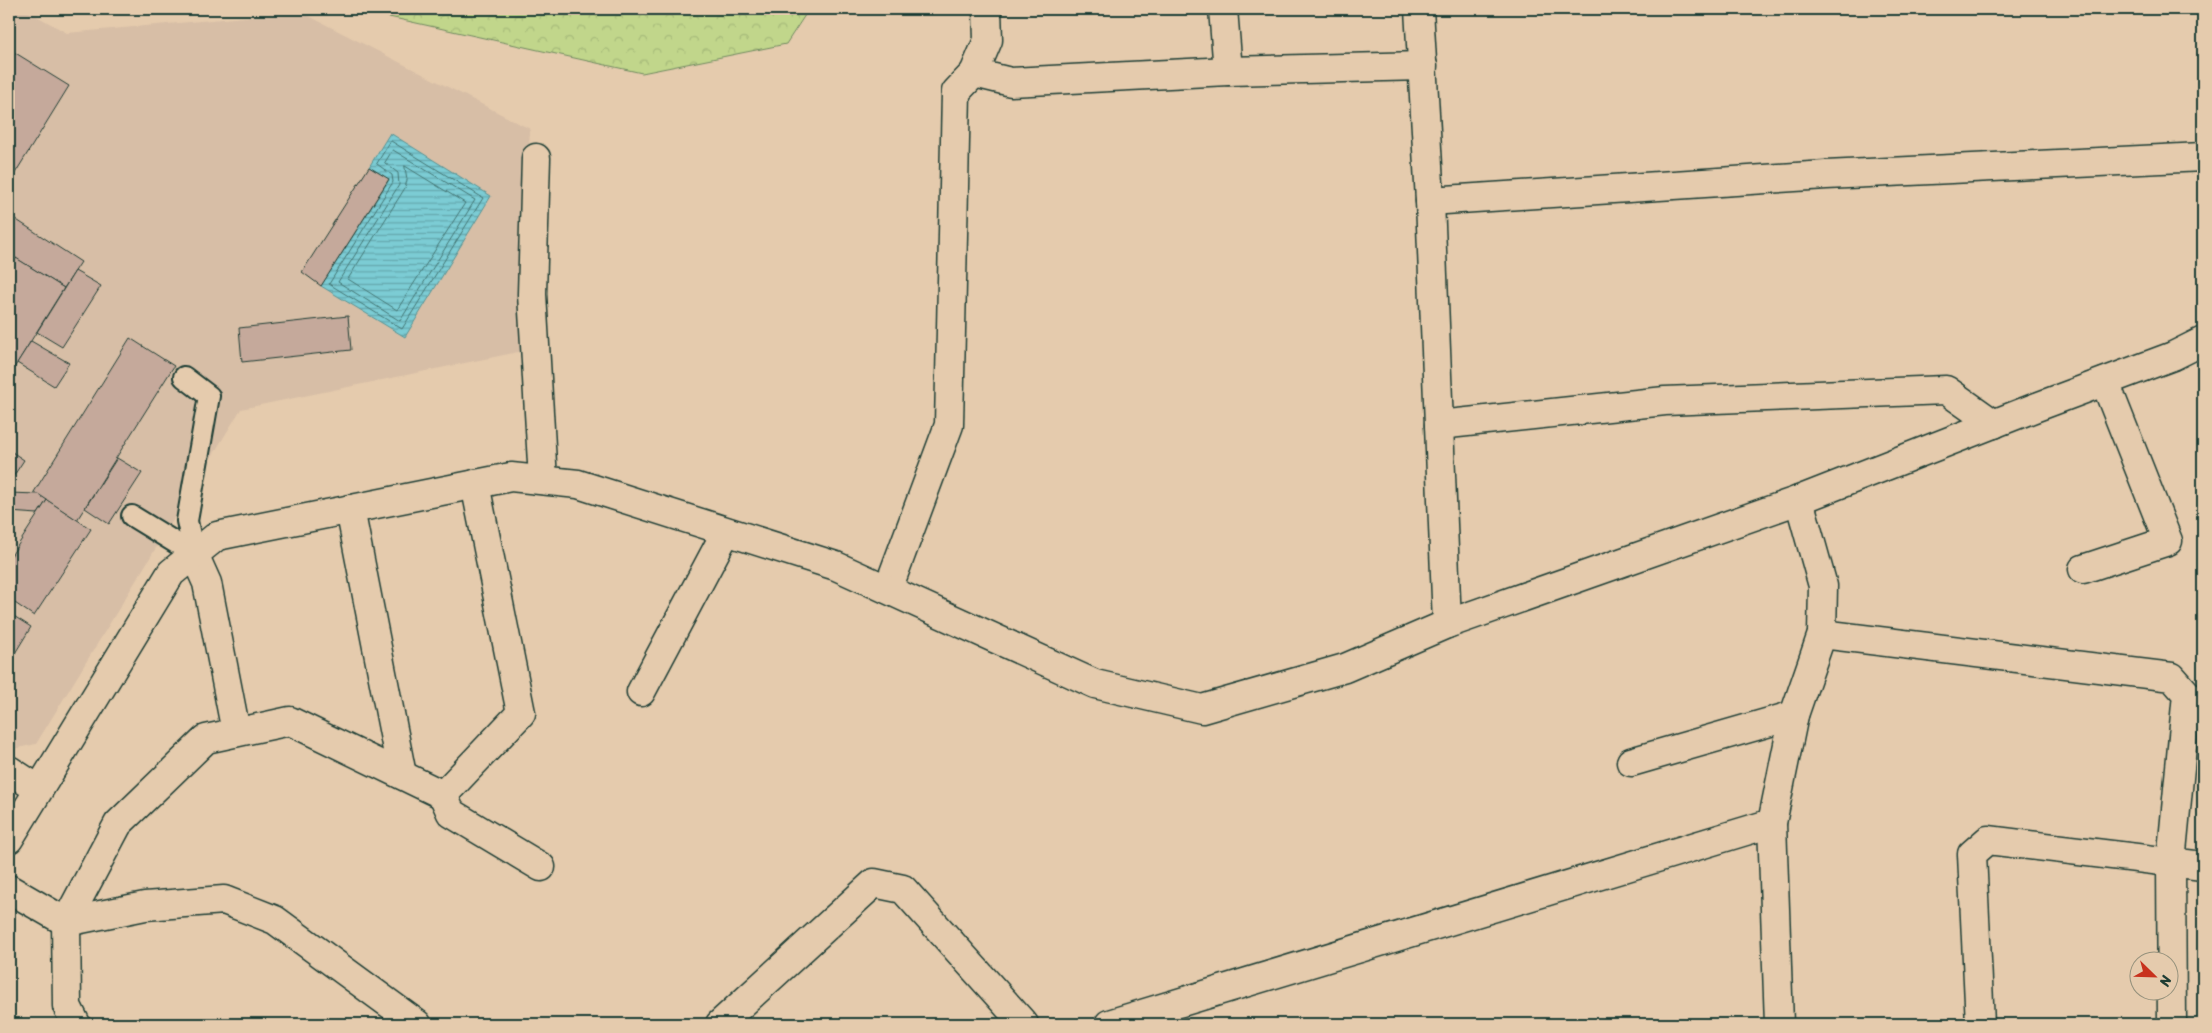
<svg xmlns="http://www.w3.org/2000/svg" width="2212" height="1033" viewBox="0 0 2212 1033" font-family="Sriracha,sans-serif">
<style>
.built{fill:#d7bea6}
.forest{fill:url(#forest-crowns);stroke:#708a60}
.water{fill:url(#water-rules);stroke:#569394}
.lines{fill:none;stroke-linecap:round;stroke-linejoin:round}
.shore{stroke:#447674;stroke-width:1}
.building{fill:#c5a99b;stroke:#1f3d34}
.service-casing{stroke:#1f3d34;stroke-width:24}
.minor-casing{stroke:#1f3d34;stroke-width:31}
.tertiary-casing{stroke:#1f3d34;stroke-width:31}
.service{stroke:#e5cbad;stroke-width:20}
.minor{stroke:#e5cbad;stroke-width:28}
.tertiary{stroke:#e5cbad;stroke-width:28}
</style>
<defs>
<pattern id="forest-crowns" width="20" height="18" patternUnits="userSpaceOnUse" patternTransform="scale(1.25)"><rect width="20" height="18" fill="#c1d68b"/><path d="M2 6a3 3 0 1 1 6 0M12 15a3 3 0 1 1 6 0" fill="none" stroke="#a5b979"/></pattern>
<pattern id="water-rules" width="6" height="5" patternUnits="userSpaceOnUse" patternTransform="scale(1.25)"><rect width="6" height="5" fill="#7bccd4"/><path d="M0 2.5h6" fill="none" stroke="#64a7ad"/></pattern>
</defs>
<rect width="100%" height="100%" fill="#e5cbad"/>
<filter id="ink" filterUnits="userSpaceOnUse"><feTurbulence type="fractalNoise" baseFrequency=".02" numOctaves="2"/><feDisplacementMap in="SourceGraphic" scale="10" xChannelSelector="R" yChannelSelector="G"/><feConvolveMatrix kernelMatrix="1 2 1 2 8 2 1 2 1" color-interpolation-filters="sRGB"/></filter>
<g filter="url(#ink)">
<polygon class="built" points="9,9 24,9 67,33 301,12 530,129 520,307 523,351 241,409 36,744 9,750"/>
<polygon class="forest" points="353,9 809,9 786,44 642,73"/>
<polygon class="water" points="390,133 491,196 405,337 321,286 389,180 369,167"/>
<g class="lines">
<g class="shore">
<polygon points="391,141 483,198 402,329 329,284 393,182 392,175 377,164"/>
<polygon points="393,150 475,200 400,321 338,282 399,185 398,173 385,163"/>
<polygon points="405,166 465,203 397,310 348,279 405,188 407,180"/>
</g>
</g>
<g class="building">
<polygon points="9,49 69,86 9,183"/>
<polygon points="369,167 389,179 321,286 302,272"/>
<polygon points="9,215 81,262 64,288 9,254"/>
<polygon points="16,258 64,288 9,376 9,270"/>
<polygon points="75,271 101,286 62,347 37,332"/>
<polygon points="348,316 351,350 242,362 239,328"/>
<polygon points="130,338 174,366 77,520 34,492"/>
<polygon points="31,341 69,363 54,386 17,363"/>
<polygon points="9,450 24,460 9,483"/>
<polygon points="117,458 142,473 109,524 85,508"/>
<polygon points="9,493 38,494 47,500 38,514 9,512"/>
<polygon points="47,500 91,529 34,616 9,599 9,559"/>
<polygon points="9,521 14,524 9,533"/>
<polygon points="9,613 31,627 9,663"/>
</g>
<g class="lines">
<defs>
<g id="service">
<polyline points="184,377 209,396 187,521 194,554"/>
<polyline points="132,516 194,554"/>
</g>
<g id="minor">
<polyline points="1223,9 1228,71"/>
<polyline points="1419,9 1430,201 1447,624"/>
<polyline points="974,73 1011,82 1228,71 1423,66"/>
<polyline points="536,158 532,294 543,480"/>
<polyline points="1430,201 1826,175 2203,157"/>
<polyline points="1439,425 1665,401 1946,390 1994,424"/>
<polyline points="350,509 402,775"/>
<polyline points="194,554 207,583 236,732"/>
<polyline points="2083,569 2168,541 2105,382"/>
<polyline points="888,589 949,425 956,92 974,73 988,40 987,9"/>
<polyline points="1822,634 2172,677 2187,694 2171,862 2172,1024"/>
<polyline points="641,692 726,532"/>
<polyline points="1631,762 1794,715"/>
<polyline points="9,770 38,789"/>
<polyline points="443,795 451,813 541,867"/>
<polyline points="9,889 66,922 145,906 224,900 275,920 417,1024"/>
<polyline points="76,1024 67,1006 66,922 118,824 206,739 290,721 443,795 521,713 475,484"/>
<polyline points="720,1024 874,883 903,889 1024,1024"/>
<polyline points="1109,1024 1772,823"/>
<polyline points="1779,1024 1772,823 1794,715 1822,634 1823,586 1799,500"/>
<polyline points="1980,1024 1972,854 1988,840 2203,866"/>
</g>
<polyline id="tertiary" points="9,839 171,573 217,536 511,477 578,484 836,566 1095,684 1202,709 1345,668 1447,624 1799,500 2034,408 2173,356 2203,341"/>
</defs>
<use href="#service" class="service-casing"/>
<use href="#minor" class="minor-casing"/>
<use href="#tertiary" class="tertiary-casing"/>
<use href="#service" class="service"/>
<use href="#minor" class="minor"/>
<use href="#tertiary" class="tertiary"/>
</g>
</g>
<rect width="2212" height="1033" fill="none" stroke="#e5cbad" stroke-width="30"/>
<rect x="15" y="15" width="2182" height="1003" fill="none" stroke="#1f3d34" stroke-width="2" filter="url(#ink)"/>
<g transform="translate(2154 976) rotate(113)"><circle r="24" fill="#e5cbad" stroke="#96927d"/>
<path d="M0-4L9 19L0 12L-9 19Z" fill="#c8321e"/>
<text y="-8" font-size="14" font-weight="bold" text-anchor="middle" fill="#1f3d34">N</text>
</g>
</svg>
